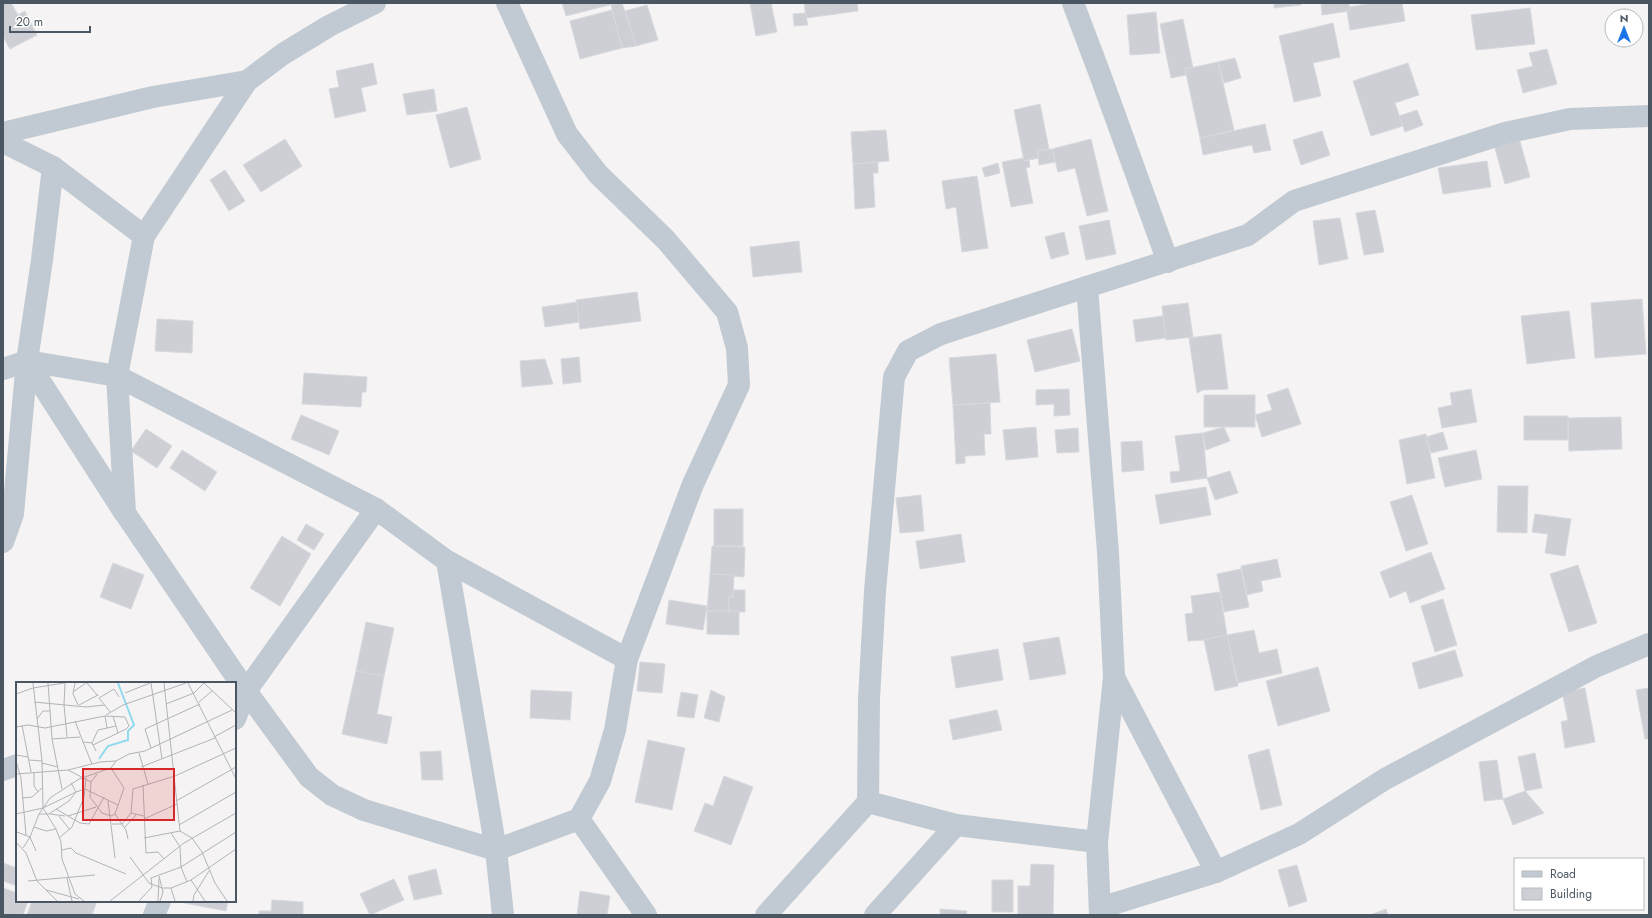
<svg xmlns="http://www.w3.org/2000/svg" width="1652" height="918" viewBox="0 0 1652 918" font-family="Jost,sans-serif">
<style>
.building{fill:#cdcfd5;stroke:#d7d9de}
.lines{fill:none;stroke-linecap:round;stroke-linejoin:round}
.minor{stroke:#c1cad2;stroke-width:22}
.inset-river{fill:none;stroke:#90daee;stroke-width:2}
.inset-road{fill:none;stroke:#b1b4b9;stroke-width:1}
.view{fill:#d62828;fill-opacity:0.15;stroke:#d62828;stroke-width:2}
.inset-edge{fill:none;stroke:#4a5661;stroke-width:2}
</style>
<rect width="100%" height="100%" fill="#f5f3f3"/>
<g class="building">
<polygon points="3,3 11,3 18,15 25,11 37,35 10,49 3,36"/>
<polygon points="562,3 613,3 613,4 566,16"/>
<polygon points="617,3 622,3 636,46 622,48 611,5"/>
<polygon points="750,3 771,3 777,32 756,36"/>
<polygon points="804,3 857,3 858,11 806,18"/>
<polygon points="1274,3 1301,3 1301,5 1274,8"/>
<polygon points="1321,3 1349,3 1350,11 1322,15"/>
<polygon points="1374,3 1402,3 1405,21 1350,30 1347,11 1350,11 1349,7"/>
<polygon points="647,5 658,40 636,46 625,11"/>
<polygon points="1530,8 1535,44 1476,50 1471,15"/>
<polygon points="612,10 622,48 580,59 570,21"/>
<polygon points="1156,12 1160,53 1130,55 1127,15"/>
<polygon points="805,13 808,25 794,26 793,14"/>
<polygon points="1183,19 1193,68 1185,69 1186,75 1171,78 1160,24"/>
<polygon points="1333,23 1340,57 1313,63 1321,96 1294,102 1279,36"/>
<polygon points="1547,49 1557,84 1523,93 1517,70 1533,66 1529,53"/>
<polygon points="1235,58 1241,78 1224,83 1218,62"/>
<polygon points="1218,62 1234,130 1200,138 1185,69"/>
<polygon points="373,63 377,84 361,88 366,111 335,118 329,89 339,87 336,71"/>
<polygon points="1408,63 1419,95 1395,103 1403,126 1371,136 1353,81"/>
<polygon points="434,89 437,111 407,115 403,94"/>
<polygon points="1040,104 1049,149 1038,151 1039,158 1024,161 1014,110"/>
<polygon points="467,107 481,159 450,168 436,115"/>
<polygon points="1417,110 1423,125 1405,132 1399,116"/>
<polygon points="1265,124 1271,150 1254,153 1252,145 1203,155 1200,138"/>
<polygon points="886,130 889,161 853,164 851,132"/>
<polygon points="1322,131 1330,155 1301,165 1293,140"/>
<polygon points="1519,138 1530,177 1505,184 1494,145"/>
<polygon points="285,139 302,166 261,192 243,165"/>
<polygon points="1091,139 1108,211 1087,216 1075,168 1058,172 1052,149"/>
<polygon points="1052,149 1055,162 1039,165 1038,151"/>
<polygon points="1023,158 1024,161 1029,160 1030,167 1026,168 1033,203 1011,207 1002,162"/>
<polygon points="1487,161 1491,187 1443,194 1438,168"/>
<polygon points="878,162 878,173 873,173 875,207 855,209 853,164"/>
<polygon points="998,163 1000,173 985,177 982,168"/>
<polygon points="225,170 245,201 229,211 210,180"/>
<polygon points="977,176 988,248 962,252 956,207 946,209 942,181"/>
<polygon points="1375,210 1384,252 1364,255 1356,213"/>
<polygon points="1340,218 1348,259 1319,265 1313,221"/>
<polygon points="1109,220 1116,254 1086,260 1079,226"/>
<polygon points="1064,232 1069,254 1051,259 1045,237"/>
<polygon points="799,241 802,272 753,277 750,247"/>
<polygon points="637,292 641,321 580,329 576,300"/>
<polygon points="1642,299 1646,354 1595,358 1591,303"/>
<polygon points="577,302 579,322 545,327 542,307"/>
<polygon points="1188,303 1193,337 1166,340 1162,306"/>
<polygon points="1569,311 1575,358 1527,364 1521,316"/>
<polygon points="1163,316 1166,338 1136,342 1133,320"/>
<polygon points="157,319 193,321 192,353 155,351"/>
<polygon points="1072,329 1080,361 1035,372 1027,340"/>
<polygon points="1221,334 1228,389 1203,390 1197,393 1189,338"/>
<polygon points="996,354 1000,402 953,405 949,358"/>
<polygon points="579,357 581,382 563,384 561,359"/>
<polygon points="545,359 553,384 522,387 520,361"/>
<polygon points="304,373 367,377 366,392 362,392 361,407 302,404"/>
<polygon points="1288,388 1301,424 1262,437 1255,415 1272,410 1267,395"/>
<polygon points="1069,389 1070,415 1054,416 1054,404 1036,405 1036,390"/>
<polygon points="1471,389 1477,422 1442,428 1438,408 1452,405 1450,393"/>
<rect x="1204" y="395" width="51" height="32"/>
<polygon points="990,403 991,434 984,434 985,455 965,456 965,463 956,464 953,405"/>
<polygon points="301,415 339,431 329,455 291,439"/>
<rect x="1524" y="416" width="44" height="24"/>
<polygon points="1621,417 1622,449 1569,451 1568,418"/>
<polygon points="1036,427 1038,457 1006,460 1003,430"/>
<polygon points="1224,427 1230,441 1206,450 1203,433"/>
<polygon points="1078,428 1079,452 1057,453 1055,430"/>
<polygon points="146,429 172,446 157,468 131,451"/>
<polygon points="1443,432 1448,449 1431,453 1426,437"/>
<polygon points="1203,433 1207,478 1171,483 1170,472 1180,471 1175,436"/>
<polygon points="1426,434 1435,478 1407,484 1399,440"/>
<polygon points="1142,441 1144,470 1122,472 1121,442"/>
<polygon points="182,450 217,472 205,491 170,468"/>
<polygon points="1476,450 1482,479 1445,487 1438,458"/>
<polygon points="1230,471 1238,493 1215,500 1207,478"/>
<polygon points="1498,486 1528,486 1527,533 1497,532"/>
<polygon points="1206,487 1211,515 1160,524 1155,495"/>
<polygon points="921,495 924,531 900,533 896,498"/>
<polygon points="1412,495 1428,544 1406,551 1390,502"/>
<rect x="714" y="509" width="29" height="37"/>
<polygon points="1535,514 1571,519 1565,556 1545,553 1548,534 1532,532"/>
<polygon points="306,524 324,534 314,550 297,540"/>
<polygon points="961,534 965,562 920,569 916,541"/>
<polygon points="282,536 311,554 280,606 250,588"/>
<polygon points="712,546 745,547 744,577 710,574"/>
<polygon points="1431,552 1445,589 1410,603 1406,591 1390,598 1380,572"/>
<polygon points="1277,559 1281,577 1261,581 1263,591 1247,595 1241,566"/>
<polygon points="113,563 144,575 131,609 100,597"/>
<polygon points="1578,565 1597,623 1569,632 1550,574"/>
<polygon points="1241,569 1249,607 1224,612 1217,574"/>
<polygon points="710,574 734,575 733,597 729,597 729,612 707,611"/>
<polygon points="734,590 745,590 745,612 729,612 729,597 733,597"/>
<polygon points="1220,592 1227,635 1204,640 1188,641 1185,614 1193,613 1191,596"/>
<polygon points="1443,599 1457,645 1435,652 1421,606"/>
<polygon points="669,600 707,606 703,630 666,624"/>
<polygon points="707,611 739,611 739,635 707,634"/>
<polygon points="366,622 394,628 384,676 356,671"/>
<polygon points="1254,630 1259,653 1277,649 1282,673 1238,683 1227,635"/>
<polygon points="1227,635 1238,686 1215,691 1204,640"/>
<polygon points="1059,637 1066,674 1030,680 1023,643"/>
<polygon points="998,649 1003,680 956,688 951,657"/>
<polygon points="1455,650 1463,676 1419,689 1412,663"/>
<polygon points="640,662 665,664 662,693 637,691"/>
<polygon points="1318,667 1330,711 1278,726 1266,681"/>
<polygon points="356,671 384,676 377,714 392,717 387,744 342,734"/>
<polygon points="1585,688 1595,742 1565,748 1561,722 1568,720 1562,692"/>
<polygon points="1649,688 1649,739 1645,739 1636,690"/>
<polygon points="531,690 572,692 570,720 530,718"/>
<polygon points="711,690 725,697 719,722 704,718"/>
<polygon points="681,692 698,695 694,718 677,716"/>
<polygon points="997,710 1002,730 953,740 949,720"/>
<polygon points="648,740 685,748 672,810 635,802"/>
<polygon points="1269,749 1282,805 1261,810 1248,755"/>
<polygon points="441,751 443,780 422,780 420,752"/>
<polygon points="1535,753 1542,788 1525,791 1518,757"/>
<polygon points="1497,760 1503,799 1484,801 1479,762"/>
<polygon points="724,776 753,787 731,845 694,831 705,803 713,806"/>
<polygon points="1525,791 1544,813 1513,825 1503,799"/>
<polygon points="3,863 17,868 17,886 3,881"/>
<polygon points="1031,864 1054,865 1053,915 1018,915 1018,886 1030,886"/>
<polygon points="1297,865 1307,901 1289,907 1278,870"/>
<polygon points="436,869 442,894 414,900 408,876"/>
<polygon points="394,879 404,900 370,915 360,894"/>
<rect x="992" y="880" width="21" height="32"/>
<polygon points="3,888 17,893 17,901 28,901 23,915 3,915"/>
<polygon points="580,891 610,896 607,915 577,915"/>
<polygon points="272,900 303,902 303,915 259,915 259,911 271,911"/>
<polygon points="32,901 97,901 92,915 27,915"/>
<polygon points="185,901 228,901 226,911 184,903"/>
<polygon points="940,909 967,911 966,915 940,915"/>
<polygon points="1386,909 1388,915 1370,915"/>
</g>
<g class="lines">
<g class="minor">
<polyline points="507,3 567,134 598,174 666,240 727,312 737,348 739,385 693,484 627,659 615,730 600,781 579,819 646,915"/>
<polyline points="1073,3 1101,77 1168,262"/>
<polyline points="247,81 144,236 117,376 125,513 246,691 309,777 332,795 364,810 496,850 579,819"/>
<polyline points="3,133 153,97 247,81 283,54 329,26 375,3"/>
<polyline points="3,142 53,167 144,236"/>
<polyline points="1087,287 1108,552 1114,677 1097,842 1100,915"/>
<polyline points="27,361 124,512"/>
<polyline points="3,369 27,361 117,376 376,509 447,561 627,659"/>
<polyline points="3,542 13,514 27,361 42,260 53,167"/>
<polyline points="447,561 496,850 503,915"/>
<polyline points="1114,677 1216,872"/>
<polyline points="235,719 246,691 376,509"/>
<polyline points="3,770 17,765"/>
<polyline points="1097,842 956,825 868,802 869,699 875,591 894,377 908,351 941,334 1248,235 1294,201 1505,133 1570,119 1649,116"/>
<polyline points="1100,908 1216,872 1299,834 1385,779 1597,666 1649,644"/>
<polyline points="154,915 160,901"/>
<polyline points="766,915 868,802"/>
<polyline points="875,915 956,825"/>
</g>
</g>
<g transform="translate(16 682)">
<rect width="220" height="220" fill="#f5f3f3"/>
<path class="inset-river" d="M83,77L92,64L112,58V49L118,43L102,1"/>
<path class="inset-road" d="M17,1L26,79L27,126L40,147L45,160L46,177L59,212L68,219M32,1L36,57L46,107M49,1L48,23L51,55M59,1L57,12L62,23M71,1L82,14M135,1L146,77M148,1L164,149L176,156L186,170L199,201L211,219M172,1L220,97M188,1L220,31M57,10L70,1M109,11L134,1M0,12L17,6L48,1M18,20L70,25L89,23M183,20L196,9M150,22L178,11L188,1M63,23L82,13M94,30L83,16L98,7L103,15M90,33L107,23L170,1M89,34L91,46M97,34L102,51M21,37L27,29H34M59,39L67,60L76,61M6,43L15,90M0,45L12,43L29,46L89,34L109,35L113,44L110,47L77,63M198,55L220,43M36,57L64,55M67,60L76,82M135,66L129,47L184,22M80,69L76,61L82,48L100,44M123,71L132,102M0,73L12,75M13,78L26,79M0,79L5,96L10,153M26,81L42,85M125,85L199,56M95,86L108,106L99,132L110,148L112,157M52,88L75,100M18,90V104L22,110M0,92L52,88L84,80L100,79L113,72L129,69L216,28M81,92L75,100L74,115L86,131L95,134L99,132M127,103L130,171L142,170L148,177M6,116L16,115L26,106M92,119L99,176M160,119L220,85M40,127L52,134L80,125M0,132L27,126L60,110L55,101M23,132H33L53,119L60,110L69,107L102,123M34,132L49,134M43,134L54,148M52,134L64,141L73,142L88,115M128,134L115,131L117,107L159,94L220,66M128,137L161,122M96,142H106L115,131M163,143L220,110M18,145L30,149L40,147M108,146L120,133M1,150L14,155L7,166M155,151L164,165L165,185L171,200M43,156L56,145L68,115L70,96M128,156L164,149M0,160L10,171L21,199L41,219M46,168L55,166L60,171L110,192M20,169L14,155L23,132L34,116L63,97L95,86L100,79M114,175L133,201L146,206H155L175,198L189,219M143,194L147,210L144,219M51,196L56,219M175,198L220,167M12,199L79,193M155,206L159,219M30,208L63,217M94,219L168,161L220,131M123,219L136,205L135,196L165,185L220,150M142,219L143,197M177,219L178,213L193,189"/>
<path class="view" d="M67,87H158V138H67Z"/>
<rect width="220" height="220" class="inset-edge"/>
</g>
<rect width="1652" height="918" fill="none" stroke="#4a5661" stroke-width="8"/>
<rect x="1514" y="858" width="130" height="52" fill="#ffffff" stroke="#b7bbc0"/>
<rect x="1522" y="871" width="20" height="6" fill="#c1cad2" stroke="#b7bbc0"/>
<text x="1550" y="878" font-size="12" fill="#4a5661">Road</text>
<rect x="1522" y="888" width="20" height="12" fill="#cdcfd5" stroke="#b7bbc0"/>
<text x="1550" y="898" font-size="12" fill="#4a5661">Building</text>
<g transform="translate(1624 28)"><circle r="19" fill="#ffffff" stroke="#b7bbc0"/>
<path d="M0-3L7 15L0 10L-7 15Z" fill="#1a73e8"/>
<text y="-6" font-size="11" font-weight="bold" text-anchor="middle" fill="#4a5661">N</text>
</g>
<path d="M10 26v6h80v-6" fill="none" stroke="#4a5661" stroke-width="2"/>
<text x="16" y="26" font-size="12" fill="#4a5661" stroke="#ffffff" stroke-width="3" paint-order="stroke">20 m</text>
</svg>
